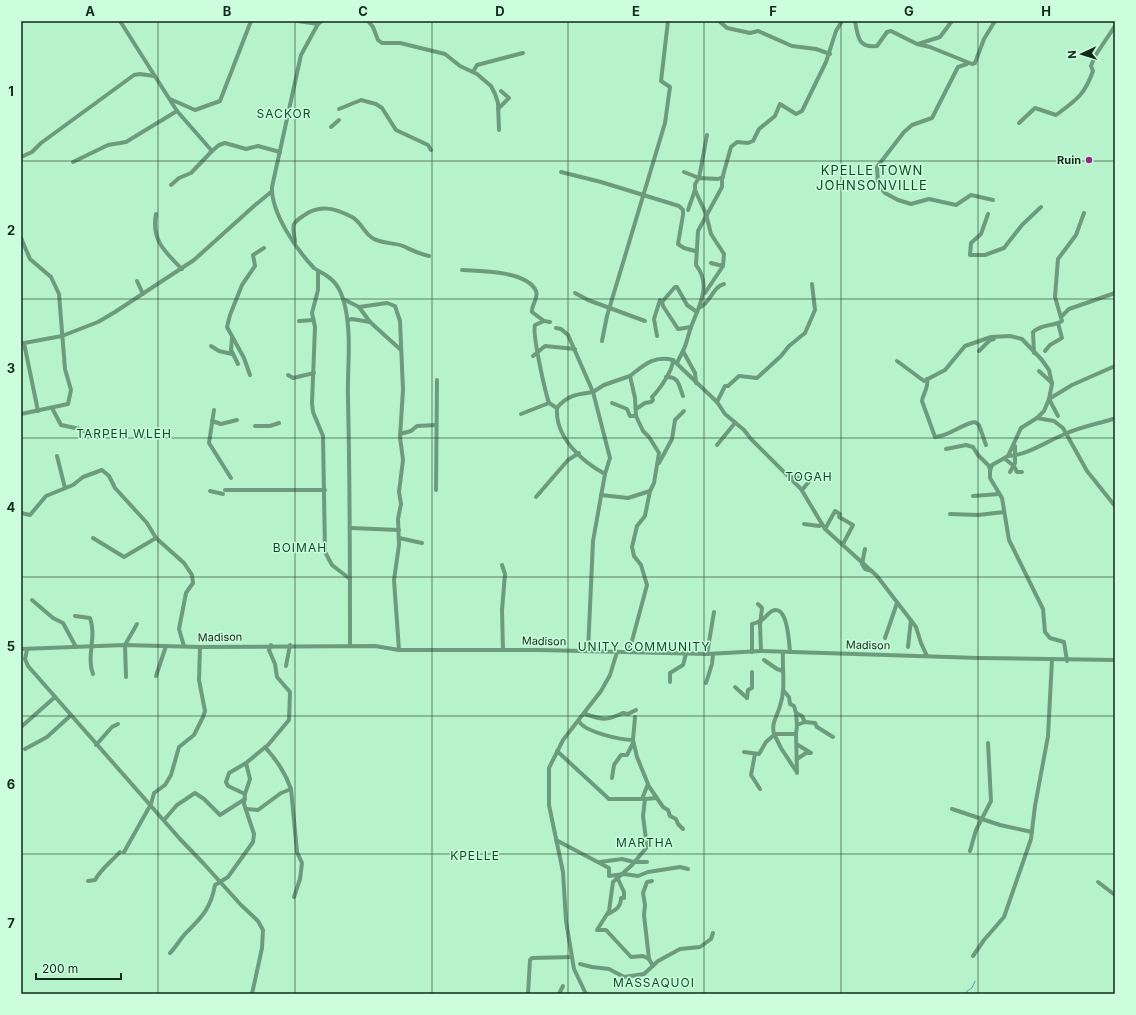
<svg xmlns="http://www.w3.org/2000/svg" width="1136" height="1015" viewBox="0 0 1136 1015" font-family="Inter,sans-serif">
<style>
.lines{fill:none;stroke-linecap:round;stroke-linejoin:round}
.stream{stroke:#4fa7bc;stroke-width:1}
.minor{stroke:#6d9b7d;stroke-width:4}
.grid{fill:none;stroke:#122a1b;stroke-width:1;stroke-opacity:0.55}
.poi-dot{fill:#972786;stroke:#ccfddc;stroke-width:1.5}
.labels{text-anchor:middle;stroke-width:3;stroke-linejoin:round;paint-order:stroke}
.poi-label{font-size:11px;font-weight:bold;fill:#122a1b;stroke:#ccfddc;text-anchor:end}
.street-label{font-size:11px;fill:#122a1b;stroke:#ccfddc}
.neighbourhood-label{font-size:12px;letter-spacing:1px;fill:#0d4b2b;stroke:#ccfddc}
.quarter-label{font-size:13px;letter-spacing:1px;fill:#0d4b2b;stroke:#ccfddc}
.neatline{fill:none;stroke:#122a1b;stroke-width:1.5}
.grid-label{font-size:13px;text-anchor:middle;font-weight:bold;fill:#122a1b}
</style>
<rect width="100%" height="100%" fill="#b6f3ca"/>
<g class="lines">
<polyline class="stream" points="966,994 967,991 972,988 975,981"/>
<g class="minor">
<polyline points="120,21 177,111 212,151 219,145 225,143 246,149 258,146 280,152"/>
<polyline points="298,21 318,24 322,21"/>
<polyline points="368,21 373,27 378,40 382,43 400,43 445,54 460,66 477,74 491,86 495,94 498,103 499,130"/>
<polyline points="719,21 727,28 750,33 758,31 792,46 816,49 830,54"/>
<path d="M855,21C858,37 858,48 877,46L887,32L891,31L917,44L930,47L972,64L975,63L984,39L995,21"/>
<path d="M318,24L301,55L272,187C271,213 296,249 314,268C318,271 323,273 327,276C338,283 342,294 345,306C352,338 347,368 348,400C350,482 350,564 350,646"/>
<polyline points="918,44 940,37 952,21"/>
<polyline points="967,64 958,67 932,118 912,125 904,132 877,167 878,184 885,193 898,200 911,204 929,199 956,205 971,195 993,200"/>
<polyline points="473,72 477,65 523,53"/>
<polyline points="170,99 195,110 220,101 251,21"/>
<polyline points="339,109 361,100 376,104 382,108 396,130 428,145 431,150"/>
<polyline points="498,109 509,98 501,91"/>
<path d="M1019,123L1035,108L1056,115C1076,100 1084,96 1093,71L1091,66L1095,56L1115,26"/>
<polyline points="331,127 339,120"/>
<polyline points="21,157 32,152 41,143 134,75 140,74 154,76"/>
<polyline points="73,162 108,145 126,142 177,111"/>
<polyline points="561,172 601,182 679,206 683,210 683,215 678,244 684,248 695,251"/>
<polyline points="684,172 699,178 707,135"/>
<polyline points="171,185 179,178 191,173 212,151"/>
<polyline points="688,210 695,190"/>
<path d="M156,214C151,240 165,252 182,269"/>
<polyline points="988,214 981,234 971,243 970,255 985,255 1004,248 1022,225 1041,207"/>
<polyline points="21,238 30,259 51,277 59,294 65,369 71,390 68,404 21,414"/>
<path d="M295,242C295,237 292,230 294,224C296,221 300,218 303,216C319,204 335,208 352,217C361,222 363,231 371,237C379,244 393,242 403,246C412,250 419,254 429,256"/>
<polyline points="711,263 723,266"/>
<path d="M462,270C481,271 527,271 536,291C539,299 531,304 532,312L544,321L550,322"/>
<polyline points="318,271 318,290 312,313 315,327 312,403 313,412 323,436 325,552 332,565 350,579"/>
<polyline points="137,281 143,294"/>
<polyline points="575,293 588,300 645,321"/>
<polyline points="705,293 723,266 724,254 711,234 706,214 695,190 695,184 699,178 718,179 723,177"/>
<polyline points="343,299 359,307 387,303 395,306 400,321 403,390 400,437 403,460 399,492 401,504 398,519 399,545 394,580 399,650"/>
<polyline points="359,307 370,322 401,350"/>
<path d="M699,308C711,303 712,287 724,284"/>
<polyline points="1062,316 1069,309 1115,293"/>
<polyline points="348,320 352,319 370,322"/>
<polyline points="299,321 313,320"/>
<path d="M544,321L535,325C532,334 545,391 549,403L557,408"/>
<polyline points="691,327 678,329 663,306 662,302 675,287 677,287 687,305 697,312"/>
<path d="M556,328L561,329L568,335L593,392C578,394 567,395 557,408C555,437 581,461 605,474"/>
<polyline points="657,336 654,319 660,300"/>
<polyline points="232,338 231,350 238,364"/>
<polyline points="602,341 607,316 665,123 670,87 661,81 668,21"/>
<polyline points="211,346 219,351 232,354"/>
<path d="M683,351C687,343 688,335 691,327C699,306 712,285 696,265L698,231L722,187V179L731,147L737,142L748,143L753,141L759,129L775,116L780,104L796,114L802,111L826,62L836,31L842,21"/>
<polyline points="979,351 990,340 994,339"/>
<polyline points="1045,351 1050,345 1062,338 1058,323"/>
<path d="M1034,353L1033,332C1044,323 1053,327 1062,321L1055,297L1058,259L1076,235L1084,213"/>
<polyline points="533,356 545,346 575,349"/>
<polyline points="897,361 924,381 945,370 965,346 991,337 1010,336 1022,339 1042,360 1049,370 1052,384 1049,399 1044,411 1037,418 1021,428 1008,456 992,465 990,471 990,478 1002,498 1009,540 1043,609 1045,632 1050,638 1064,642 1067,661"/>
<polyline points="677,363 683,351 695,373 696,383"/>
<polyline points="1039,371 1052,383"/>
<polyline points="250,375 244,358 227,327 230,315 242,285 255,266 253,255 264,248"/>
<polyline points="288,375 293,378 314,373"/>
<path d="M666,377C679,376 679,386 683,396"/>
<path d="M927,379C929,388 923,393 922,401L935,437C950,436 961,424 975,422L979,425L986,445"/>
<polyline points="717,402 725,386 728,386 739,376 757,378 781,356 789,346 805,333 815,310 812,284"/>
<polyline points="612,403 627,409 630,416 636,416"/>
<polyline points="52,408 61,425 80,429 96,437"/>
<path d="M636,409L645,403L651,402L653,400L652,397C660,389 673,370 673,360"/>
<polyline points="214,410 209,443 231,478"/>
<polyline points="38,411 24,343 62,336 98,322 115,312 194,260 254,206 271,192"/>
<polyline points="521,414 549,403"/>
<polyline points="1058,416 1049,399 1072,385 1115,366"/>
<polyline points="1037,418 1054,421 1063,428 1087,471 1115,506"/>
<polyline points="212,421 221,424 237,420"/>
<polyline points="255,426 270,426 279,423"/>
<polyline points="400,434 411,431 417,426 436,425"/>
<polyline points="717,445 735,423"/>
<polyline points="946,449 966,445 973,447 978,455 989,466 990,470"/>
<polyline points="57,456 65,488"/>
<path d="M1008,456C1028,455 1047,441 1065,434C1080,427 1097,424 1113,419"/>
<polyline points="1005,459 1014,466 1017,472 1022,472"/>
<polyline points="659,463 672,439 675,420 684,411"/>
<polyline points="1010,472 1015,463 1015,446"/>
<polyline points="790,477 804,478 808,473 812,478 802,490"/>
<polyline points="225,490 325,490"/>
<polyline points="436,490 437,380"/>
<polyline points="210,491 223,494"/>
<path d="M601,495L628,498L650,491L654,483L659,453L649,437L643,431L636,416L635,398L630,376C644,365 654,355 673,360L717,402L725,414L744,430L751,439L801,489L825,529L877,576L916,627L921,643L927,656"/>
<polyline points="973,496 999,494"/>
<polyline points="536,497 568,460 579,453"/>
<polyline points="21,513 30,515 46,496 73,485 83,477 102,470 109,476 115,488 147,523 156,538 184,563 192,575 193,583 186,593 179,629 184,646"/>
<polyline points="950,514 978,515 1004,512"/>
<polyline points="804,524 819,526 822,524"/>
<polyline points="350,528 399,530"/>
<polyline points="825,529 835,511 840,514 839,517 853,525 843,544"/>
<polyline points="93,538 124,557 156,538"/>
<polyline points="399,538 422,543"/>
<polyline points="865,549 862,564 865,569 872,571"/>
<polyline points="502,565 505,574 502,610 503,650"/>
<polyline points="32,600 53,618 63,623 76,647"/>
<polyline points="758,604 762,608 760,625 761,651"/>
<path d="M75,616L90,618C97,637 86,656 93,674"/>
<polyline points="885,638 897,603"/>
<polyline points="908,647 911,620"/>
<polyline points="21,649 125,645 200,647 375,646 399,650 540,650 707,654 761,651 979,658 1115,660"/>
<polyline points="27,650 25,659 28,666 180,839 204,864 241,905 258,921 263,930 262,948 252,994"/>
<polyline points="588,651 593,541 605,474 610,458 593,392 604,385 630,376"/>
<polyline points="629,652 647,585 641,565 634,556 632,547 637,526 645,516 650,491"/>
<path d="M752,652V624C754,623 758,623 760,621C765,619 768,613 772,611C788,603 789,644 790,652"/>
<path d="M783,652C782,670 786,689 780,706C777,717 771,723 774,734H796L797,773"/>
<polyline points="707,654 714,612"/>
<polyline points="764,660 777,669 783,671"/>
<polyline points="286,666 290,645"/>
<polyline points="156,676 166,646"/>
<polyline points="126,677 125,645 137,624"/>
<polyline points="670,682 670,673 683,665 686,654"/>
<polyline points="706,683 712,664 713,654"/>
<polyline points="735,687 747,698"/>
<polyline points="783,690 789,697 790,704 794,706 796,713 802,716 805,722"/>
<polyline points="747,698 748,690 752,688 752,672"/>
<polyline points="796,713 797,725"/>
<path d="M585,714C603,720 606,721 623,713L628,714L636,710"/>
<path d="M579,721C584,732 621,740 633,740L635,717"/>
<polyline points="21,727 55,697"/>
<polyline points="774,734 781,748 796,771"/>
<polyline points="796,734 797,725 805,722 815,723 817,727 833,737"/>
<polyline points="633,740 637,757 648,784 642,799"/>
<polyline points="96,745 112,727 118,724"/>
<path d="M265,747C277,761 285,772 291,789"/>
<polyline points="25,749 47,737 70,716"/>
<polyline points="557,751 609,799 645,799 643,816 647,847 632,865 613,882 609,911 597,930"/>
<polyline points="744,752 759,754 766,742 774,735"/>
<polyline points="755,754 751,775 760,789"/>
<polyline points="797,759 806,753 811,753 798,745"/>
<polyline points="612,778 614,765 621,755 627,755 633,743"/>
<polyline points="648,785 663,807 668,810 670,816 676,819 678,824 683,829"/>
<polyline points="245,794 228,786 226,782 229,773 246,763"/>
<polyline points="645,799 657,798"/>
<polyline points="246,809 258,810 281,793 291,789 297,852 302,863 300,879 294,897"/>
<polyline points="952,809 1000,825 1032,832"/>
<polyline points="164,820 177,805 195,793 204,799 220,815 245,799"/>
<polyline points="556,840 609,868 609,876 624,874 638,876 648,872 680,867 688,869"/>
<polyline points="970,851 976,830 991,801 988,743"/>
<polyline points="124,852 151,804 154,793 165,785 171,775 179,747 194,735 203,717 205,711 199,680 200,647"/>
<polyline points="600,862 622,859 634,862 647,862"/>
<path d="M88,881L95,880C101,869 111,862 120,852"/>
<polyline points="1098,882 1115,895"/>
<path d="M608,914C616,910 621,907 621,898H624V892L617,877"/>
<polyline points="598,930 606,930 631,957 643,956 649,959 653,966"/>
<path d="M170,953C177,946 181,937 188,931C203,916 211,907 215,885L228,877L253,842L254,834L244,804L245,794L250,779L246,763L268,745L289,720L290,692L277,677L275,664L269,650L271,645"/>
<polyline points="973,956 984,940 1004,917 1031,839 1035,806 1048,736 1052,660"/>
<polyline points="649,959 644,915 645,905 643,893 647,882 652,881"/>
<polyline points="580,964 592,967 609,969 624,977 644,974 658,961 680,949 700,947 711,939 713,933"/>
<polyline points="528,994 530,960 532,958 572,957"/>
<polyline points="559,994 563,986"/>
<polyline points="586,994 574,969 566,921 563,872 549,805 549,768 563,740 601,691 610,675 617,652"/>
</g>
</g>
<path class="grid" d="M158,21V994M295,21V994M432,21V994M568,21V994M704,21V994M841,21V994M978,21V994M21,161H1115M21,299H1115M21,438H1115M21,577H1115M21,716H1115M21,854H1115"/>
<circle class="poi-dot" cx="1089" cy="160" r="4"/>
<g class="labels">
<g class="poi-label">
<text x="1081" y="164">Ruin</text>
</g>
<g class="street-label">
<text transform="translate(220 637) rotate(-1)" y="4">Madison</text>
<text transform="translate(544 641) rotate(1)" y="4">Madison</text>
<text transform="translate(868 645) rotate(1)" y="4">Madison</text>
</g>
<g class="neighbourhood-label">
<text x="284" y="118">SACKOR</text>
<text x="124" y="438">TARPEH WLEH</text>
<text x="809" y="481">TOGAH</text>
<text x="300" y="552">BOIMAH</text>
<text x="644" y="651">UNITY COMMUNITY</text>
<text x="645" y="847">MARTHA</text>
<text x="475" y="860">KPELLE</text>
<text x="654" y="987">MASSAQUOI</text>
</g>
<g class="quarter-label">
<text x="872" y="175">KPELLE TOWN<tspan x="872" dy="15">JOHNSONVILLE</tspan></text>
</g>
</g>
<rect width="1136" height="1015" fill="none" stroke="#ccfddc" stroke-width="44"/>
<g transform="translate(1082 54) rotate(266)" stroke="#ccfddc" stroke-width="3" paint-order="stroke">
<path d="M0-3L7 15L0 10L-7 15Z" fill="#122a1b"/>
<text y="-6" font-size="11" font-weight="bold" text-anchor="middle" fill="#122a1b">N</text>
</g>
<path d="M36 973v6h85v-6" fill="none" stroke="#122a1b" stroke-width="2"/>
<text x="42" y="973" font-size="12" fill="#122a1b" stroke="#ccfddc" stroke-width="3" paint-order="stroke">200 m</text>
<rect x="22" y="22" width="1092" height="971" class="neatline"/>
<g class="grid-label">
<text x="90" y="16">A</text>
<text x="227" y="16">B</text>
<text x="363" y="16">C</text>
<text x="500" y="16">D</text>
<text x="636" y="16">E</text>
<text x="773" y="16">F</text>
<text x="909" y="16">G</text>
<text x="1046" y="16">H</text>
<text x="11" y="96">1</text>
<text x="11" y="235">2</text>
<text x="11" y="373">3</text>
<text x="11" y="512">4</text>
<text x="11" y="651">5</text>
<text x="11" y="789">6</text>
<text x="11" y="928">7</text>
</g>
</svg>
